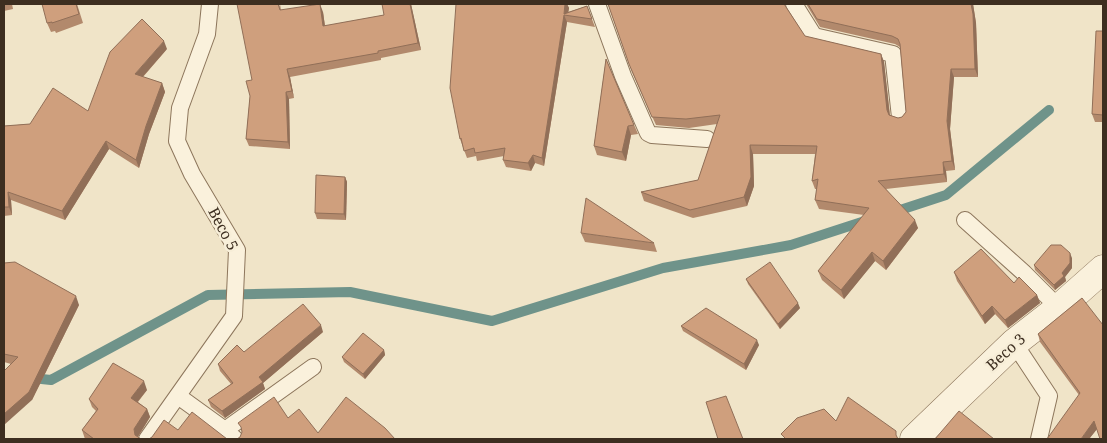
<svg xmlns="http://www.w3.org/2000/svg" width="1107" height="443" viewBox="0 0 1107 443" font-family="'Noto Serif',serif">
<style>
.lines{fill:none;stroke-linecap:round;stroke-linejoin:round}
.stream{stroke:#6f938a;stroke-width:10}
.service-casing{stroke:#8d765c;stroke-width:18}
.minor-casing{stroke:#8d765c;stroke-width:29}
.service{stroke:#faf1dc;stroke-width:16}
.minor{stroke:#faf1dc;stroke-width:28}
.wall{fill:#b2896c}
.shaded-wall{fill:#916f58}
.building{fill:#cf9f7d;stroke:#916f58}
.labels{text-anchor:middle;stroke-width:5;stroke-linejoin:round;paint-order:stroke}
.street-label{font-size:15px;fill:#3d2e20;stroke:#f7eed8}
</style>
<rect width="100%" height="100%" fill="#f0e4c8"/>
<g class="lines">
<g class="stream">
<polyline points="891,213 946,195 1049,110"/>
<polyline points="4,375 51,380 208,295 350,292 492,321 663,268 791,245 868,220"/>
</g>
<defs>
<g id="service">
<polyline points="597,4 623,76 648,133 652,135 707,139"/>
<polyline points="794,4 814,36 893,54 900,117"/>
<polyline points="965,220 1024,273 1059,308"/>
<polyline points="1014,343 1049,396 1039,439"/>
<polyline points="178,396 225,430 235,439"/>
<polyline points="225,430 313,367"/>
<polyline points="147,439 234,316 237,250 192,174 177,141 180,108 207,34 210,4"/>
</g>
<polyline id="minor" points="914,439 1014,343 1059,308 1103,269"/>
</defs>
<use href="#service" class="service-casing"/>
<use href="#minor" class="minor-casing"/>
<use href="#service" class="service"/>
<use href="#minor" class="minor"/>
</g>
<g class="wall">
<polygon points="4,4 12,4 13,9 4,11"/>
<polygon points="77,4 83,23 56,33 55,31 51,32 47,23"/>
<polygon points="280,4 281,10 323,12 325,26 384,15 411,4 421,50 381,58 381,60 290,77 294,98 289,99 290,149 249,146 246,139 250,96 252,80"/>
<polygon points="456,4 567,4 569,8 568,12 587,6 595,27 567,22 544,166 535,163 531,171 506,167 503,160 504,156 477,161 476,156 467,158 460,139"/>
<polygon points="608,4 805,36 881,54 884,62 890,115 898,118 902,117 906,112 900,47 895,44 820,27 806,4 973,4 976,23 978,77 954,77 950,129 955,170 946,171 947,182 886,189 918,228 886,270 875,261 844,299 822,280 818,271 864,215 819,209 815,200 817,189 815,189 812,181 815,154 753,154 754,186 747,206 693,218 644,201 641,192 698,180 717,124 689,128 656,125 632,72"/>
<polygon points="1103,31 1103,122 1095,122 1092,114"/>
<polygon points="167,49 143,77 162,83 165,92 149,134 139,168 109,149 65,220 11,200 12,215 4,216 4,126 30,124 88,111"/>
<polygon points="606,59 638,134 631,135 626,161 597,155 594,146"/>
<polygon points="345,177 347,182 346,220 317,219 315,213"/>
<polygon points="581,233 654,243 657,252 585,242"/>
<polygon points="1072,258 1072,268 1065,277 1066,281 1055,290 1035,270 1034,265"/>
<polygon points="4,263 79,305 32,400 11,364 4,362"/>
<polygon points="954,272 1014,283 1037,295 1040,303 1008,328 995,314 985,324 957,281"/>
<polygon points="746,279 800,308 780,329 748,284"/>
<polygon points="1082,298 1097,429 1089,439 1079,395 1040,342 1038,334"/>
<polygon points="681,326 759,345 746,370 683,331"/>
<polygon points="323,332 263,383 265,389 225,418 211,407 208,400 231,384 220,371 218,364 244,352"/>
<polygon points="384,350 385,355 365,379 344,362 342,357"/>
<polygon points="147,390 138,402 147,409 150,417 138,437 141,439 85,439 82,430 96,411 92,407 89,399"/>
</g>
<g class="shaded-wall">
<polygon points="320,4 323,12 326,34 323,26"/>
<polygon points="410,4 411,4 421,50 418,43"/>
<polygon points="565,4 567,4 569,8 568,15 564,14"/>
<polygon points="971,4 973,4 976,23 978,77 975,69"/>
<polygon points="564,15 567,22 544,166 542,158"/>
<polygon points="164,41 167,49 138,82 135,74"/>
<polygon points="881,54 884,62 890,118 887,110"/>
<polygon points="287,69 290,77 294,98 292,91"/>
<polygon points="951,69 954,77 950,129 955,170 952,161 947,121"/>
<polygon points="162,83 165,92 149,134 139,168 136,160 146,126"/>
<polygon points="286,92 289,99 290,149 288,142"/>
<polygon points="628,126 631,135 626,161 622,152"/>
<polygon points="106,141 109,149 65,220 62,211"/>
<polygon points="750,145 753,154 754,186 747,206 744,197"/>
<polygon points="533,155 535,163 531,171 528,163"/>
<polygon points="943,162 946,171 947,182 944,174"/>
<polygon points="345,177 347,182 346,220 344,214"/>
<polygon points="8,192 11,200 12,215 9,207"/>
<polygon points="915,220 918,228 886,270 883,261"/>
<polygon points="872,252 875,261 844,299 841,290"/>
<polygon points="1070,253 1072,258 1072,268 1065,277 1066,281 1055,290 1054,285 1062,273"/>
<polygon points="1037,295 1040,303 1008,328 1005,320"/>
<polygon points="76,296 79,305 32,400 4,425 4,414"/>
<polygon points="798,303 800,308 780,329 778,324"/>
<polygon points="992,306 995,314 985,324 982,316"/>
<polygon points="321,325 323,332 263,383 265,389 225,418 222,411 259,377"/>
<polygon points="757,340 759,345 746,370 744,364"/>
<polygon points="384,350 385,355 365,379 363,374"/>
<polygon points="144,381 147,390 134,406 131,398"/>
<polygon points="147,409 150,417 137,438 135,435 134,429"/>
<polygon points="1094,421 1097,429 1089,439 1081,439"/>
</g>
<g class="building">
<polygon points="42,4 76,4 79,14 52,23 52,22 47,23"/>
<polygon points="237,4 278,4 280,10 320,4 323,26 384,15 382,4 410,4 418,43 378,51 378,53 287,69 292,91 286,92 288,142 246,139 250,96 246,81 252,80"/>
<polygon points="456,4 565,4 564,14 587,6 592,19 564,15 542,158 533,155 528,163 503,160 505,148 475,153 474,148 464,151 461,138 460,139 450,88"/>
<polygon points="608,4 784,4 805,36 881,54 887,110 889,115 898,118 902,117 906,112 900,44 898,39 892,36 817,19 808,4 971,4 973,14 975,69 951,69 947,121 952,161 943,162 944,174 878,181 915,220 883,261 872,252 841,290 818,271 869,208 815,200 818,179 812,181 817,146 750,145 751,177 744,197 690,210 641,192 698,180 720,115 686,119 652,117 629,64"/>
<polygon points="142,19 164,41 135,74 162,83 146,126 136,160 106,141 62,211 8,192 9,207 4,207 4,126 30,124 53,88 88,111 110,52"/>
<polygon points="1096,31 1103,31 1103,115 1092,114"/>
<polygon points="606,59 634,125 628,126 622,152 594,146"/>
<polygon points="316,175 345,177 344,214 315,213"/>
<polygon points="586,198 654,243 581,233"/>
<polygon points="1051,245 1061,245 1070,253 1070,263 1062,273 1064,276 1054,285 1034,265"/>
<polygon points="981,249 1014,283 1019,277 1037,295 1005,320 992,306 982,316 954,272"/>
<polygon points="15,262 76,296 29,392 4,414 4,371 18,357 4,354 4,263"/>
<polygon points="770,262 798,303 778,324 746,279"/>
<polygon points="1082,298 1103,325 1103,439 1100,439 1094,421 1081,439 1047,439 1080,393 1038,334"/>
<polygon points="303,304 321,325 259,377 263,382 222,411 208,400 233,383 218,364 237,345 244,352"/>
<polygon points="706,308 757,340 744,364 681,326"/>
<polygon points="363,333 384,350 363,374 342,357"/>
<polygon points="113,363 144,381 131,398 147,409 134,429 135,435 141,439 94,439 82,430 98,409 89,399"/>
<polygon points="726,396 743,439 718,439 706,402"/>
<polygon points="274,397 288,418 299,409 318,433 346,397 385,428 395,439 237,439 240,437 242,432 241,427 238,423"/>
<polygon points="848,397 896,431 896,435 898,439 786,439 781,434 797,418 824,409 836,421"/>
<polygon points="959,411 994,439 933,439 934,438 935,439"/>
<polygon points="192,412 227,439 149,439 152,437 164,420 178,430"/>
</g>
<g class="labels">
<g class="street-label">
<text transform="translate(223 229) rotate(62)" y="5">Beco 5</text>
<text transform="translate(1006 352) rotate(-42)" y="5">Beco 3</text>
</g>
</g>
<rect width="1107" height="443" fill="none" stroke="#3d2e20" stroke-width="10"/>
</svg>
